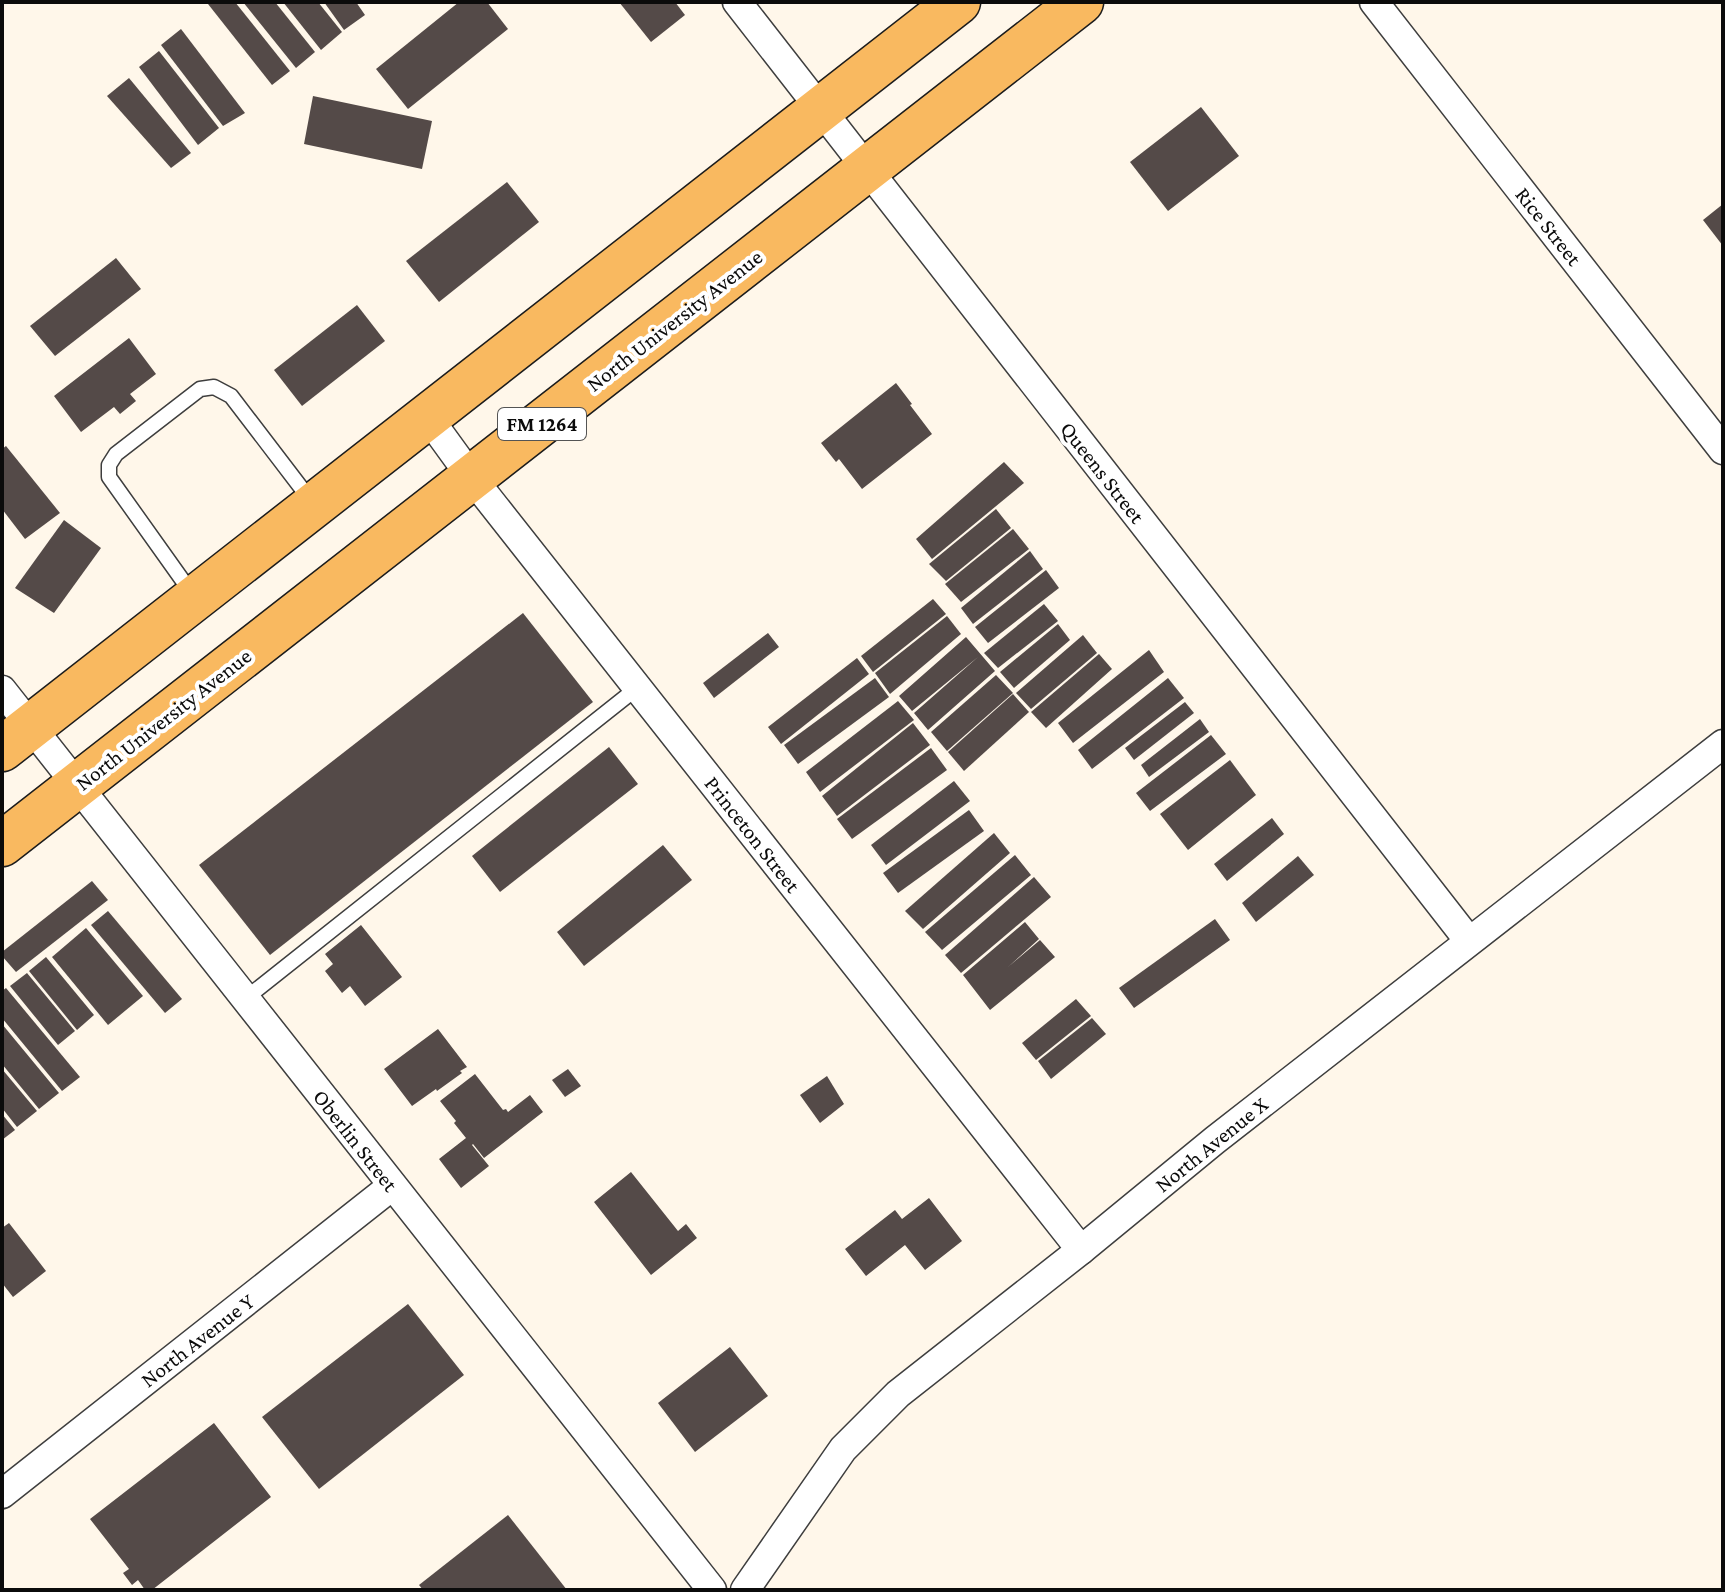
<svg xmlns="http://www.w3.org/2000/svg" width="1725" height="1592" viewBox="0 0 1725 1592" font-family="'Crimson Pro',serif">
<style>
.building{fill:#544a48}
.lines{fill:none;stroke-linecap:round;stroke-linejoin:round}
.lane-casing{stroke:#3e3e3e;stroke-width:17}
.street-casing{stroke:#3e3e3e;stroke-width:31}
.primary-casing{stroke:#1c1c1c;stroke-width:47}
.lane{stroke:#fff;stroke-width:14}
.street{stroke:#fff;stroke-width:28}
.primary{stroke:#f9b960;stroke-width:44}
.labels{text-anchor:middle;stroke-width:8;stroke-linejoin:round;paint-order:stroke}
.shield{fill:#fff;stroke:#545454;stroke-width:2}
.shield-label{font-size:20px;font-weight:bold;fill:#0b0b0b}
.street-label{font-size:22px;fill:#0b0b0b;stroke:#fff}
</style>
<rect width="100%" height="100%" fill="#fff7ea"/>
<g class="building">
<polygon points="210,2 235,2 290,71 272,85 208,4"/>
<polygon points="243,2 275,2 315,52 296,68"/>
<polygon points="283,2 318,2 342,32 321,50"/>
<polygon points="324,2 356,2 365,15 344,30"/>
<polygon points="459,2 487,2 508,29 408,109 376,69"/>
<polygon points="619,2 675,2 685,15 651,42"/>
<polygon points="181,29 245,113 223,126 161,45"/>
<polygon points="159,51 219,128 198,145 139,67"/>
<polygon points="129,78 191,153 171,168 107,96"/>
<polygon points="313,96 432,121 422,169 304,144"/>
<polygon points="1201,107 1239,156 1168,211 1130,162"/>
<polygon points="507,182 539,222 439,302 406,261"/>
<polygon points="1723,204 1723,246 1703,220"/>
<polygon points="116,258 141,289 55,356 30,326"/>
<polygon points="357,305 385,341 302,406 274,370"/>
<polygon points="129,338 156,374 130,394 136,401 120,414 114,407 81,432 54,396"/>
<polygon points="896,383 912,404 910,405 932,434 862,489 839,459 836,462 821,443"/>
<polygon points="6,446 60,513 25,539 2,509 2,449"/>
<polygon points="1004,462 1024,483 932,559 916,539"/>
<polygon points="996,509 1011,528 946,581 929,564"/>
<polygon points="64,520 101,548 54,613 15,588"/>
<polygon points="1013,529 1029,549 961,602 945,584"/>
<polygon points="1030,551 1043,569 973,624 961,608"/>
<polygon points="1046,570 1059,588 988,643 975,627"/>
<polygon points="933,599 946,614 873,672 861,656"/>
<polygon points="1044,604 1058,621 998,668 984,653"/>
<polygon points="523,613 593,702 270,955 199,865"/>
<polygon points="947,616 961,634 890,694 875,673"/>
<polygon points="1058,624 1070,640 1014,688 1000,672"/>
<polygon points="768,633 779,647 714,698 703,683"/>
<polygon points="1083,635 1097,653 1031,709 1016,693"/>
<polygon points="966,637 995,671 928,730 914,713 978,657 912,711 899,696"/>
<polygon points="1149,650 1164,672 1073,743 1058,723"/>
<polygon points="1099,654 1112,669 1046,728 1031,712"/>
<polygon points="857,658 869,674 781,744 768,727"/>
<polygon points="996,675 1013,693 947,751 931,732"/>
<polygon points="875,678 889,697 798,764 784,745"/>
<polygon points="1168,678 1184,698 1092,769 1078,750"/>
<polygon points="1013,694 1029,712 964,771 948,752"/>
<polygon points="898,701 914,720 820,792 806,772"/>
<polygon points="1185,702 1194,713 1134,760 1125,748"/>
<polygon points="1200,719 1209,732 1149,777 1141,765"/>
<polygon points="913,723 930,745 837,816 822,796"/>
<polygon points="1211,735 1226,754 1150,811 1136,793"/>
<polygon points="609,747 638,784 500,892 472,856"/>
<polygon points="931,748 947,770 852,839 837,819"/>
<polygon points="1230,760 1256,795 1188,850 1160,814"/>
<polygon points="954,781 970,801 886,865 871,845"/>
<polygon points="969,810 984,831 898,893 883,873"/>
<polygon points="1272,818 1284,834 1227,881 1214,864"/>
<polygon points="994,833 1010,853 923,929 905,911"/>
<polygon points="663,845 692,880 584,966 557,932"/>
<polygon points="1015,855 1031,875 942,950 925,932"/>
<polygon points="1298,856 1314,875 1256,922 1242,903"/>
<polygon points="1034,877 1051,897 961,973 945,955"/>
<polygon points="92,881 108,900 16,972 2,956 2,952"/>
<polygon points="108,911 182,999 165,1013 91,925"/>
<polygon points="1215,919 1230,940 1134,1008 1119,988"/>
<polygon points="1025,922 1039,939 1008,967 1040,940 1055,957 990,1010 963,975"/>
<polygon points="361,925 402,977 365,1006 350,986 342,993 325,971 333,964 325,954"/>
<polygon points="86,928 143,996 108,1025 52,957"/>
<polygon points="46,957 94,1015 77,1030 29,971"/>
<polygon points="27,973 75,1031 58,1045 10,986"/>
<polygon points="6,988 80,1077 62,1091 2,1018 2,991"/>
<polygon points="1076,999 1091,1016 1036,1060 1022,1043"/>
<polygon points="1092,1018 1106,1034 1051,1079 1038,1061"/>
<polygon points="2,1024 59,1093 39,1109 2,1064"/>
<polygon points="438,1029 467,1067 460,1071 462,1073 437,1091 436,1089 412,1106 384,1069"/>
<polygon points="2,1069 37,1111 17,1127 2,1108"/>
<polygon points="568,1069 581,1086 565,1097 552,1080"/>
<polygon points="475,1074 503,1110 506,1109 508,1112 530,1095 543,1112 484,1158 473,1144 472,1145 489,1166 461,1188 439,1159 466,1138 454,1123 456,1121 440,1101"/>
<polygon points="827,1076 844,1104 820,1123 800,1095"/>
<polygon points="2,1114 15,1130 2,1140"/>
<polygon points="631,1172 678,1231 686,1224 697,1238 651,1275 594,1202"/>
<polygon points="929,1198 962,1241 925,1270 905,1245 866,1276 845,1249 895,1210 902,1219"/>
<polygon points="9,1223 46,1271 13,1297 2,1283 2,1228"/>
<polygon points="408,1304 464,1375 319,1489 262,1417"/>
<polygon points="730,1347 768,1396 695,1452 658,1403"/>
<polygon points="214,1423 271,1497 152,1590 145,1590 138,1580 132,1585 123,1573 129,1569 90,1519"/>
<polygon points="508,1515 567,1590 423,1590 419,1585"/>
</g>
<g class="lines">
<defs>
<g id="lane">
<polyline points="193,595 109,477 109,465 116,454 200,389 214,387 231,396 312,502"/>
<polyline points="245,999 637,688"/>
</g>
<g id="street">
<polyline points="737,2 1469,941"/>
<polyline points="1374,2 1723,450"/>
<polyline points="427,416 472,478 1081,1250"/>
<polyline points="2,690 712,1590"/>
<polyline points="2,1494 392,1186"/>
<polyline points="745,1590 843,1449 898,1394 1081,1250 1215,1140 1723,744"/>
</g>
<g id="primary">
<polyline points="2,749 958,2"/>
<polyline points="2,844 1081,2"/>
</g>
</defs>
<use href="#lane" class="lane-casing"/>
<use href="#street" class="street-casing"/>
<use href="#primary" class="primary-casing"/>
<use href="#lane" class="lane"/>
<use href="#street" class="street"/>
<use href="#primary" class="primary"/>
</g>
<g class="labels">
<rect class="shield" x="498" y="408" width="88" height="32" rx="6"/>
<g class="shield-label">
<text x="542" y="431">FM 1264</text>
</g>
<g class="street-label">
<text transform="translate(1549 226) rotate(52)" y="8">Rice Street</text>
<text transform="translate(674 320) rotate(-38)" y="8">North University Avenue</text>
<text transform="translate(1103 472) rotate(52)" y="8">Queens Street</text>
<text transform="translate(163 719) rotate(-38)" y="8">North University Avenue</text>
<text transform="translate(753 834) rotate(52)" y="8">Princeton Street</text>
<text transform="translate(356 1140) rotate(52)" y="8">Oberlin Street</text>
<text transform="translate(1211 1144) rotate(-39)" y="8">North Avenue X</text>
<text transform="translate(197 1340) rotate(-38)" y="8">North Avenue Y</text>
</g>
</g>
<rect width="1725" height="1592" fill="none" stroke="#0b0b0b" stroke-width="8"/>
</svg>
